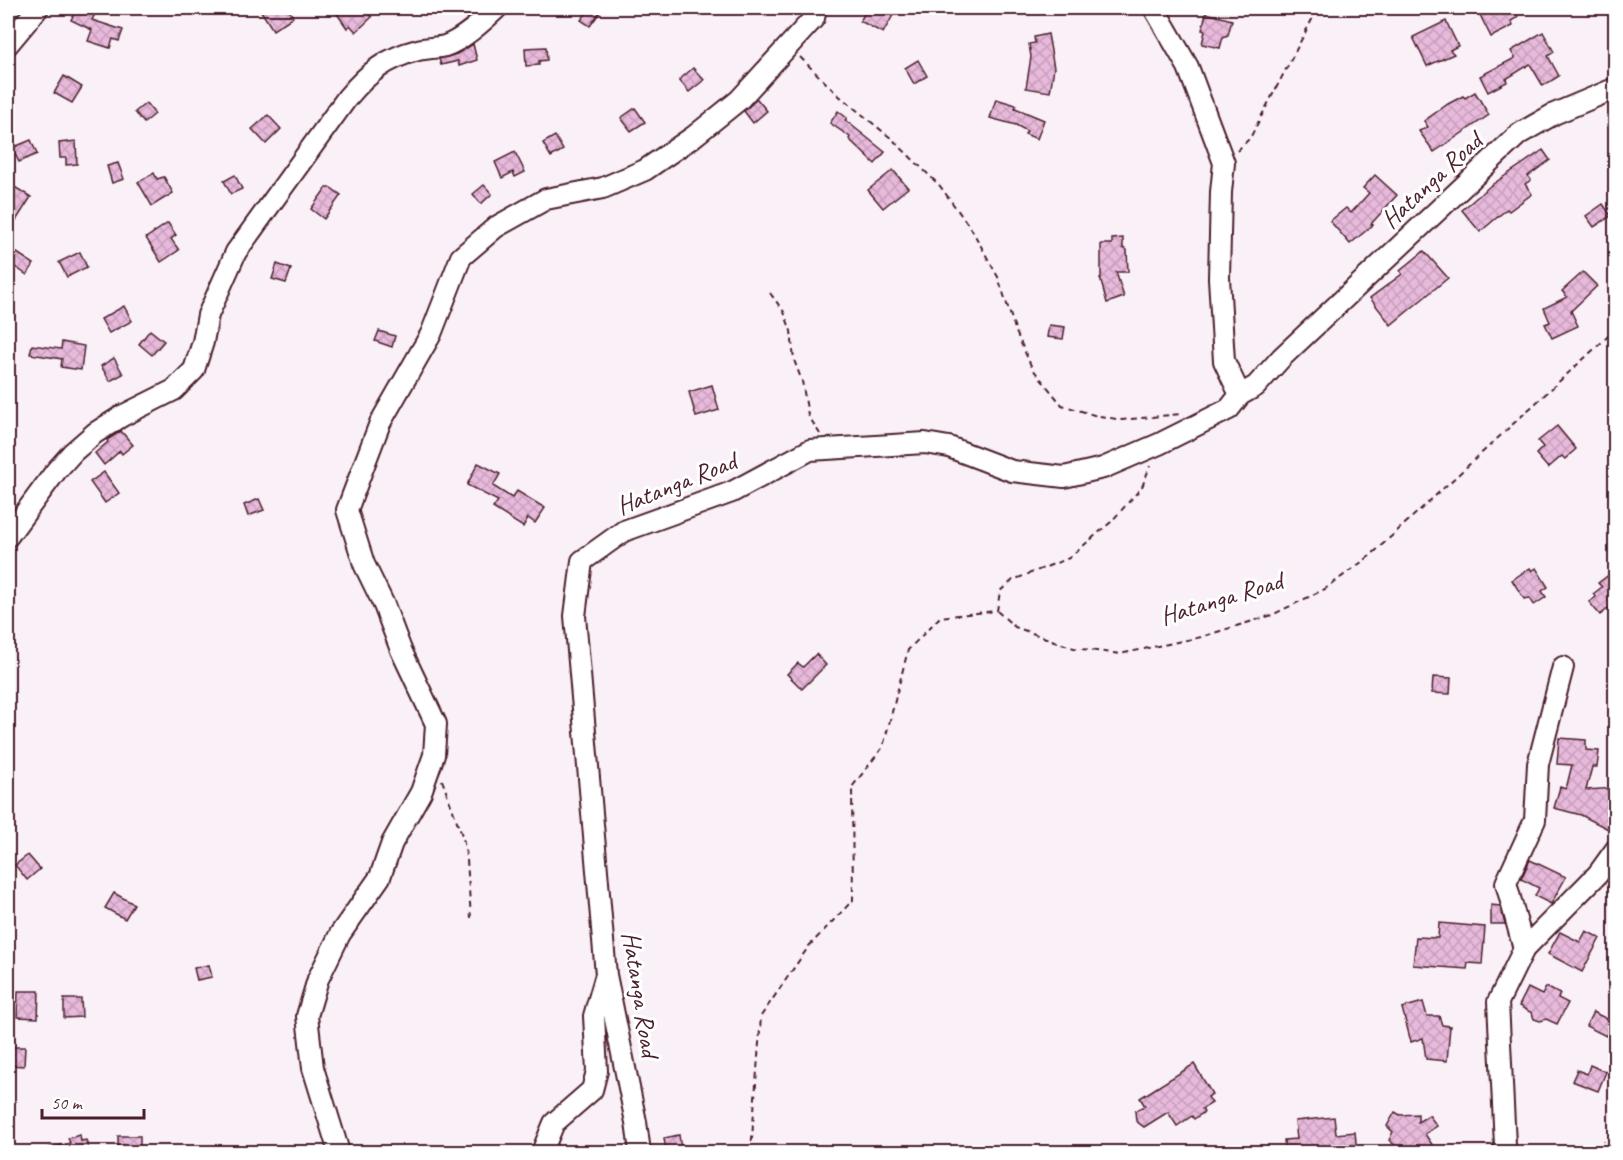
<svg xmlns="http://www.w3.org/2000/svg" width="1623" height="1160" viewBox="0 0 1623 1160" font-family="Caveat,sans-serif">
<style>
.building{fill:url(#building-cross-hatch);stroke:#4a1f2b;stroke-width:1.5}
.lines{fill:none;stroke-linecap:round;stroke-linejoin:round}
.minor-casing{stroke:#4a1f2b;stroke-width:24}
.path{stroke:#4a1f2b;stroke-width:2;stroke-dasharray:6 4.5;stroke-linecap:butt}
.minor{stroke:#fff;stroke-width:20}
.labels{text-anchor:middle;stroke-width:6;stroke-linejoin:round;paint-order:stroke}
.street-label{font-size:26px;fill:#4a1f2b;stroke:#fff}
</style>
<defs>
<pattern id="building-cross-hatch" width="8" height="8" patternUnits="userSpaceOnUse" patternTransform="scale(1.5)"><rect width="8" height="8" fill="#e7b9db"/><path d="M0 0l8 8M0 8l8-8" fill="none" stroke="#c89fbc"/></pattern>
</defs>
<rect width="100%" height="100%" fill="#faf1f8"/>
<filter id="ink" filterUnits="userSpaceOnUse"><feTurbulence type="fractalNoise" baseFrequency=".0167" numOctaves="2"/><feDisplacementMap in="SourceGraphic" scale="12" xChannelSelector="R" yChannelSelector="G"/><feConvolveMatrix kernelMatrix="1 2 1 2 8 2 1 2 1" color-interpolation-filters="sRGB"/></filter>
<g filter="url(#ink)">
<g class="building">
<polygon points="77,8 98,8 92,20 123,30 119,41 113,39 110,48 88,41 92,30 71,20"/>
<polygon points="259,8 288,8 293,17 273,30"/>
<polygon points="333,8 364,8 372,17 356,32 350,25 347,28"/>
<polygon points="590,8 600,12 590,26 581,20"/>
<polygon points="868,8 897,8 883,33 860,21"/>
<polygon points="1486,8 1513,8 1518,17 1511,21 1513,26 1491,37 1478,11"/>
<polygon points="1206,13 1232,20 1228,35 1223,37 1220,48 1202,44 1205,31 1202,30"/>
<polygon points="1446,21 1458,46 1450,50 1454,54 1427,66 1413,37"/>
<polygon points="1543,32 1554,52 1548,56 1559,76 1543,86 1530,64 1506,79 1507,82 1488,92 1480,76 1515,58 1511,51"/>
<polygon points="1048,34 1054,68 1050,92 1026,88 1031,57 1029,44 1035,43 1034,37"/>
<polygon points="473,44 477,60 459,66 458,61 441,65 439,59 457,54"/>
<polygon points="546,47 547,60 539,61 539,65 526,66 525,48"/>
<polygon points="918,60 927,76 914,84 905,68"/>
<polygon points="693,68 704,80 689,92 679,80"/>
<polygon points="64,76 82,87 72,103 54,93"/>
<polygon points="1475,92 1489,115 1434,152 1419,131 1428,127 1424,121 1448,104 1463,96 1465,98"/>
<polygon points="757,99 767,111 753,123 744,111"/>
<polygon points="996,99 1016,105 1015,108 1044,120 1037,139 1025,134 1027,131 1016,125 990,118"/>
<polygon points="146,103 155,114 144,123 135,112"/>
<polygon points="635,108 645,122 631,131 621,118"/>
<polygon points="838,111 847,118 845,120 885,152 875,164 849,139 850,137 830,123"/>
<polygon points="268,115 281,129 266,144 252,129"/>
<polygon points="555,136 563,150 551,157 543,143"/>
<polygon points="31,140 37,154 19,162 12,148"/>
<polygon points="76,141 77,164 66,165 66,158 60,158 59,143"/>
<polygon points="1543,150 1550,160 1528,176 1531,180 1525,184 1532,194 1509,211 1507,209 1480,232 1462,210 1490,186"/>
<polygon points="515,152 525,172 515,177 513,172 502,178 495,162"/>
<polygon points="118,163 124,179 112,183 107,166"/>
<polygon points="893,170 908,188 883,208 868,190"/>
<polygon points="154,173 157,179 164,177 173,193 152,206 138,182"/>
<polygon points="235,175 242,189 231,194 224,181"/>
<polygon points="1375,175 1397,195 1371,224 1373,225 1350,244 1330,221 1346,208 1351,213 1369,193 1363,188"/>
<polygon points="8,183 31,197 8,233"/>
<polygon points="484,185 492,194 481,204 473,194"/>
<polygon points="326,188 331,188 341,195 324,219 311,209"/>
<polygon points="1603,204 1611,216 1594,227 1586,216"/>
<polygon points="168,223 176,235 171,239 179,250 161,262 146,238"/>
<polygon points="1123,238 1123,248 1127,250 1128,272 1116,272 1124,297 1107,303 1100,278 1101,278 1101,244 1112,244 1112,239"/>
<polygon points="8,247 34,264 27,275 8,262"/>
<polygon points="1424,251 1448,278 1391,325 1370,298 1402,274 1400,271"/>
<polygon points="80,252 87,267 67,277 59,262"/>
<polygon points="277,264 291,269 286,283 272,279"/>
<polygon points="1583,272 1597,286 1571,311 1578,326 1552,338 1545,324 1550,322 1544,308 1567,297 1562,291"/>
<polygon points="124,306 132,321 109,333 101,319"/>
<polygon points="1049,325 1065,327 1063,339 1047,337"/>
<polygon points="150,330 164,341 152,355 139,344"/>
<polygon points="379,331 395,336 392,347 375,341"/>
<polygon points="62,342 84,346 81,370 61,367 62,359 30,354 32,345 61,349"/>
<polygon points="114,358 123,374 110,381 101,366"/>
<polygon points="712,385 719,410 696,417 689,392"/>
<polygon points="1557,426 1576,449 1565,459 1562,456 1548,468 1536,454 1543,447 1538,441"/>
<polygon points="121,431 133,445 122,454 120,451 104,465 95,453 108,442 107,440"/>
<polygon points="478,463 500,474 493,486 512,498 517,491 545,508 535,523 528,518 523,527 493,508 498,501 467,485"/>
<polygon points="104,472 119,493 105,503 90,482"/>
<polygon points="259,499 264,510 248,516 244,505"/>
<polygon points="1530,568 1532,571 1536,568 1548,587 1542,591 1546,597 1534,605 1530,598 1524,599 1512,580"/>
<polygon points="1610,574 1616,581 1616,616 1609,608 1600,615 1589,602 1596,597 1593,594 1602,587 1598,583"/>
<polygon points="816,654 826,665 802,689 787,674 798,663 803,667"/>
<polygon points="1433,677 1451,678 1450,694 1432,693"/>
<polygon points="1559,738 1586,740 1586,750 1599,751 1597,767 1592,767 1586,790 1616,788 1616,823 1612,831 1581,815 1554,808 1560,787 1566,789 1572,765 1557,764"/>
<polygon points="28,855 40,869 27,880 15,865"/>
<polygon points="1530,860 1566,877 1551,904 1535,896 1539,888 1521,879"/>
<polygon points="114,893 134,904 125,919 105,908"/>
<polygon points="1491,905 1500,906 1505,924 1491,924"/>
<polygon points="1439,923 1485,927 1482,964 1468,963 1467,969 1413,965 1416,937 1438,938"/>
<polygon points="1586,931 1600,938 1582,972 1548,954 1560,932 1580,942"/>
<polygon points="209,965 212,977 197,980 194,968"/>
<polygon points="1546,987 1560,994 1558,998 1568,1003 1557,1024 1546,1019 1540,1021 1534,1019 1532,1013 1519,1006 1528,988 1542,995"/>
<polygon points="18,991 39,991 38,1018 17,1017"/>
<polygon points="64,999 81,999 82,1017 64,1018"/>
<polygon points="1423,1002 1427,1016 1439,1016 1442,1025 1450,1026 1447,1061 1426,1059 1423,1038 1411,1042 1402,1008"/>
<polygon points="1593,1012 1613,1022 1606,1036 1586,1026"/>
<polygon points="8,1047 25,1047 24,1066 8,1065"/>
<polygon points="1194,1064 1212,1094 1208,1097 1212,1103 1202,1109 1204,1112 1194,1119 1192,1116 1177,1126 1168,1112 1144,1127 1136,1121 1135,1111 1145,1106 1140,1098"/>
<polygon points="1590,1065 1606,1072 1598,1091 1572,1081 1577,1070 1587,1074"/>
<polygon points="1395,1112 1400,1115 1418,1114 1418,1122 1429,1115 1437,1126 1425,1134 1437,1152 1401,1151 1389,1140 1393,1132 1387,1126"/>
<polygon points="1334,1117 1336,1134 1355,1132 1357,1152 1285,1152 1284,1140 1297,1139 1295,1121"/>
<polygon points="80,1135 81,1141 86,1140 89,1150 81,1152 50,1152 49,1148 70,1143 68,1138"/>
<polygon points="679,1135 681,1149 666,1151 664,1138"/>
<rect x="118" y="1136" width="22" height="16"/>
</g>
<g class="lines">
<defs>
<g id="minor">
<polyline points="1154,8 1188,67 1224,163 1221,192 1219,278 1224,361 1240,395"/>
<polyline points="8,44 38,8"/>
<path d="M8,536L56,471L73,452L95,433L122,416L174,390L194,370L203,342L208,315L236,252L347,98C368,73 386,58 418,50C427,48 437,48 445,46C463,40 484,20 497,8"/>
<polyline points="1524,949 1506,883 1535,820 1538,764 1563,667"/>
<polyline points="339,1152 313,1068 307,1016 318,979 340,934 380,877 392,843 421,792 434,755 436,724 401,650 384,605 364,564 347,510 380,423 431,334 461,257 496,227 546,199 603,188 645,170 693,137 739,100 814,18 816,8"/>
<polyline points="542,1152 554,1123 592,1090 597,1071 594,1016 605,978"/>
<polyline points="640,1152 636,1122 606,975 575,616 582,561 624,531 732,492 810,450 925,443 949,447 1012,471 1064,477 1103,468 1159,444 1229,409 1240,395 1256,386 1282,357 1519,134 1554,114 1616,88"/>
<polyline points="1503,1152 1505,1145 1498,1002 1524,949 1598,874 1616,849"/>
</g>
</defs>
<use href="#minor" class="minor-casing"/>
<g class="path">
<polyline points="800,57 837,94 892,139 940,186 972,230 998,277 1016,332 1032,368 1062,405 1094,415 1122,420 1180,414"/>
<polyline points="1237,151 1250,138 1318,8"/>
<polyline points="770,293 784,312 791,331 794,360 802,381 808,415 820,434"/>
<polyline points="997,611 1015,627 1074,648 1120,654 1201,637 1272,615 1325,589 1370,556 1616,329"/>
<polyline points="997,611 1000,591 1013,580 1069,558 1111,522 1142,487 1150,466"/>
<polyline points="442,780 463,838 467,860 471,918"/>
<polyline points="751,1152 761,1016 809,946 853,900 852,787 883,747 908,650 940,617 996,611"/>
<polyline points="1603,1152 1604,1141"/>
</g>
<use href="#minor" class="minor"/>
</g>
</g>
<g class="labels">
<g class="street-label">
<text transform="translate(1431 180) rotate(-43)" y="9">Hatanga Road</text>
<text transform="translate(676 483) rotate(-22)" y="9">Hatanga Road</text>
<text transform="translate(1221 598) rotate(-17)" y="9">Hatanga Road</text>
<text transform="translate(641 994) rotate(81)" y="9">Hatanga Road</text>
</g>
</g>
<rect width="1623" height="1160" fill="none" stroke="#fff" stroke-width="30"/>
<rect x="15" y="15" width="1593" height="1130" fill="none" stroke="#4a1f2b" stroke-width="2" filter="url(#ink)"/>
<path d="M42 1109v9h102v-9" fill="none" stroke="#4a1f2b" stroke-width="3"/>
<text x="51" y="1109" font-size="18" fill="#4a1f2b" stroke="#ffffff" stroke-width="4.5" paint-order="stroke">50 m</text>
</svg>
